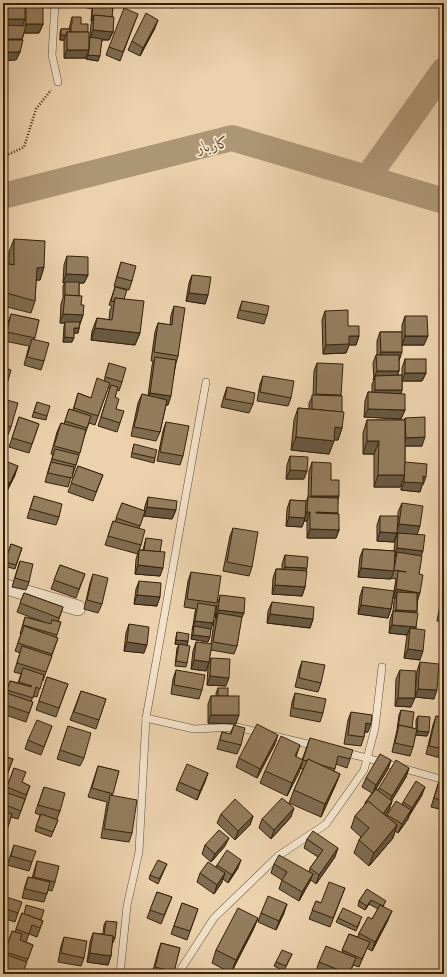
<svg xmlns="http://www.w3.org/2000/svg" width="447" height="977" viewBox="0 0 447 977" font-family="'IM FELL French Canon',Amiri,serif">
<style>
.lines{fill:none;stroke-linecap:round;stroke-linejoin:round}
.river{stroke:#ad9675;stroke-width:26}
.service-casing{stroke:#624d32;stroke-width:8}
.minor-casing{stroke:#624d32;stroke-width:16}
.path{stroke:#352109;stroke-width:2.5;stroke-dasharray:1 2;stroke-linecap:butt}
.service{stroke:#f2e2ca;stroke-width:7}
.minor{stroke:#f2e2ca;stroke-width:15}
.wall{fill:#7f6c51;stroke:#352109}
.shaded-wall{fill:#685842;stroke:#352109}
.building{fill:#947d5e;stroke:#352109}
.labels{text-anchor:middle;stroke-width:3.5;stroke-linejoin:round;paint-order:stroke}
.water-label{font-size:16px;font-style:italic;fill:#5f4a2f;stroke:#f2e2ca}
</style>
<rect width="100%" height="100%" fill="#ebd2ad"/>
<filter id="stains"><feTurbulence type="fractalNoise" baseFrequency=".005" numOctaves="4"/><feColorMatrix values="0 0 0 0 .2 0 0 0 0 .09 0 0 0 0 .02 0 0 0 .5 -.17"/></filter>
<radialGradient id="worn" r=".72"><stop offset=".6" stop-color="#630" stop-opacity="0"/><stop offset="1" stop-color="#630" stop-opacity=".3"/></radialGradient>
<g class="lines">
<g class="river">
<polyline points="367,178 444,70"/>
<polyline points="3,196 232,138 444,201"/>
</g>
<defs>
<g id="service">
<polyline points="55,3 52,55 58,82"/>
<polyline points="146,718 194,729 237,727 316,746"/>
<polyline points="342,752 367,758 444,780"/>
<polyline points="120,974 127,906 139,852 146,718 206,382"/>
<polyline points="179,974 181,969 214,918 278,856 326,824 364,770 375,728 382,667"/>
</g>
<polyline id="minor" points="3,586 78,608"/>
</defs>
<use href="#service" class="service-casing"/>
<use href="#minor" class="minor-casing"/>
<polyline class="path" points="3,157 24,147 36,109 51,90"/>
<use href="#service" class="service"/>
<use href="#minor" class="minor"/>
</g>
<g class="wall">
<polygon points="87,3 114,3 113,7 112,17 113,32 109,40 102,40 98,61 86,59 86,57 86,58 64,58 64,40 60,40 60,33 61,29 69,29 72,17 81,24 88,32 89,39 90,37 91,24 92,21 91,21 92,8 87,8"/>
<polygon points="143,3 174,3 173,8"/>
<polygon points="26,6 43,24 39,33 24,33 22,40 20,52 16,60 25,9"/>
<polygon points="138,14 120,61 106,55 109,47"/>
<polygon points="155,28 140,56 128,50 132,41"/>
<polygon points="14,239 44,267 40,280 36,280 35,301 31,313 3,306 3,263 9,264 9,252"/>
<polygon points="67,256 88,275 84,283 79,283 79,296 83,315 80,324 78,333 74,333 72,342 63,342 64,326 65,323 60,323 61,304 63,298 63,286 65,283 63,283 64,265"/>
<polygon points="121,262 132,281 129,290 114,286"/>
<polygon points="192,275 208,295 205,304 186,301 189,283"/>
<polygon points="115,287 124,299 140,333 135,345 91,340 92,331 97,318 109,320 110,310 112,306 109,305"/>
<polygon points="242,301 267,315 264,324 237,318 239,310"/>
<polygon points="174,306 178,356 176,363 168,405 166,405 160,432 156,441 131,436 138,403 142,394 148,396 152,366 153,361 151,361 155,332 158,323 170,325 171,315"/>
<polygon points="325,311 348,326 359,336 356,345 349,345 346,353 323,354 322,320"/>
<polygon points="11,314 39,320 34,339 44,361 41,370 24,365 29,346 4,341 8,322"/>
<polygon points="405,316 424,345 402,345 399,361 399,371 397,375 402,375 402,368 405,359 426,373 422,381 402,381 402,390 401,393 405,410 401,419 364,417 365,401 368,392 372,392 372,384 374,380 373,363 376,355 377,355 377,341 380,332 402,332 402,325"/>
<polygon points="109,363 122,382 119,391 117,390 115,397 116,409 120,423 117,432 98,426 110,388 108,388 95,425 89,423 84,437 76,465 73,474 72,474 68,487 45,482 48,471 53,455 51,454 57,432 61,423 64,424 69,409 73,410 78,393 91,398 104,381"/>
<polygon points="317,363 341,395 342,428 338,440 334,440 329,454 291,450 294,420 298,408 309,409 309,403 313,395 314,371"/>
<polygon points="263,376 291,398 288,406 257,401 260,384"/>
<polygon points="227,387 253,404 249,413 221,407 224,396"/>
<polygon points="3,399 11,427 8,435 4,434 3,438"/>
<polygon points="37,402 47,416 46,420 32,417"/>
<polygon points="19,417 39,424 29,453 9,447"/>
<polygon points="405,418 422,446 405,446 405,464 423,485 422,485 420,492 401,490 401,485 400,487 374,487 374,454 363,454 363,433 367,420 404,420"/>
<polygon points="166,422 183,456 180,465 157,461 163,431"/>
<polygon points="134,444 155,458 154,463 131,457"/>
<polygon points="290,456 304,479 286,479 287,465"/>
<polygon points="3,460 15,475 7,491 3,501"/>
<polygon points="312,462 331,480 338,499 337,514 339,530 336,538 307,538 307,521 304,521 302,527 286,526 287,509 290,500 306,501 308,497 309,471"/>
<polygon points="78,466 103,475 93,501 68,492"/>
<polygon points="34,496 59,517 56,525 27,518"/>
<polygon points="148,497 176,510 172,519 144,516 144,514 139,528 141,545 138,554 105,545 113,521 115,522 122,503 144,511 145,506"/>
<polygon points="402,503 417,535 421,556 419,574 417,611 416,613 416,628 420,660 404,658 407,635 389,633 390,620 393,611 394,601 395,598 393,598 391,609 388,618 358,614 360,596 363,587 393,597 396,579 391,578 391,577 391,579 358,577 360,557 363,549 394,551 395,541 398,533 397,533 394,542 377,541 377,525 380,516 398,519 398,512"/>
<polygon points="233,528 252,567 249,576 223,571 230,536"/>
<polygon points="146,538 160,552 160,576 135,574 136,559 139,550 143,550"/>
<polygon points="11,544 22,548 15,569 4,566"/>
<polygon points="285,555 306,571 305,587 302,596 272,594 273,578 276,569 282,569 282,564"/>
<polygon points="20,561 29,582 26,590 12,587 17,570"/>
<polygon points="60,565 85,574 76,598 51,589"/>
<polygon points="191,572 218,602 220,595 244,613 241,618 237,646 234,654 211,650 206,671 191,669 193,651 196,642 211,644 214,622 216,618 215,618 217,605 215,610 208,642 191,639 195,612 196,609 184,607 188,581"/>
<polygon points="93,574 102,604 98,613 84,609 90,583"/>
<polygon points="139,581 157,606 134,604 136,589"/>
<polygon points="444,591 444,622 437,621 441,599"/>
<polygon points="24,593 63,607 58,622 61,622 56,637 58,638 46,672 43,681 42,680 37,697 33,696 31,702 33,702 26,722 3,714 3,702 10,681 18,683 21,674 14,672 20,653 15,651 21,634 20,634 25,617 46,623 17,612"/>
<polygon points="272,602 313,619 310,628 267,623 268,611"/>
<polygon points="129,624 144,653 124,651 126,633"/>
<polygon points="177,632 188,641 187,645 187,663 186,667 175,666 177,648 179,645 175,644 176,637"/>
<polygon points="211,658 226,686 207,685 208,666"/>
<polygon points="302,661 321,683 318,692 295,687 299,670"/>
<polygon points="420,662 434,699 415,697 417,671"/>
<polygon points="176,670 202,690 199,699 171,694 173,679"/>
<polygon points="400,670 411,707 395,706 396,679"/>
<polygon points="47,677 68,684 56,717 36,710"/>
<polygon points="218,688 228,696 236,724 208,723 208,704 211,696 216,696 216,693"/>
<polygon points="81,691 106,699 96,729 70,720"/>
<polygon points="295,693 323,713 320,722 290,716 292,702"/>
<polygon points="401,710 412,728 416,729 416,720 418,716 427,736 415,735 413,747 410,756 392,752 397,730 399,715"/>
<polygon points="351,712 368,732 365,732 364,737 361,746 344,744 348,720"/>
<polygon points="436,716 444,718 444,759 426,754 433,725"/>
<polygon points="234,725 241,745 237,754 217,749 222,732 230,734"/>
<polygon points="52,726 41,755 25,749 28,740"/>
<polygon points="68,726 84,758 80,766 57,759"/>
<polygon points="310,738 350,759 347,768 336,764 334,771 340,774 335,786 321,817 289,803 294,790 303,769 300,768 287,796 260,783 265,771 300,745 296,757 302,760"/>
<polygon points="275,744 257,778 236,767 239,758"/>
<polygon points="3,756 13,759 3,786"/>
<polygon points="391,760 388,769 376,789 378,790 379,788 409,768 406,777 392,800 392,801 389,810 385,815 386,816 387,815 402,805 403,802 422,795 409,816 408,819 398,833 395,831 393,838 369,866 354,853 359,840 361,837 351,828 355,816 365,805 365,803 372,793 362,787 366,778"/>
<polygon points="98,766 119,771 112,795 132,833 129,842 101,838 107,802 88,797"/>
<polygon points="14,768 22,782 30,786 18,819 11,817 3,842 3,797"/>
<polygon points="208,773 197,800 176,790 179,782"/>
<polygon points="444,776 444,805 441,804 439,809 431,807 438,784"/>
<polygon points="44,787 60,811 57,819 58,820 51,837 35,831 40,815 35,813"/>
<polygon points="221,814 253,816 250,825 235,840 217,823"/>
<polygon points="291,817 271,839 259,828 262,819"/>
<polygon points="307,839 335,857 316,884 311,880 309,883 299,901 279,889 282,880 271,873 274,864 309,872 310,868 318,857 304,848"/>
<polygon points="14,845 32,862 29,871 7,865"/>
<polygon points="205,845 225,846 211,862 202,854"/>
<polygon points="37,861 55,882 52,891 48,890 44,902 22,898 25,886 28,877 32,878"/>
<polygon points="167,864 158,884 149,879 150,875"/>
<polygon points="217,865 238,868 228,883 223,879 222,882 214,894 197,882 200,873 216,867"/>
<polygon points="345,888 330,927 309,919 316,901 321,903"/>
<polygon points="367,889 384,905 383,907 388,920 372,951 367,948 359,967 353,965 350,974 324,974 316,971 319,962 342,952 349,934 358,937 359,933 372,919 378,909 369,904 365,910 358,906 359,901"/>
<polygon points="157,892 172,897 161,924 147,918"/>
<polygon points="3,896 18,913 15,922 3,918"/>
<polygon points="182,903 198,909 187,940 171,934"/>
<polygon points="22,913 43,921 37,937 29,934 26,942 33,945 22,974 3,961 3,957 12,931 15,932"/>
<polygon points="261,913 284,913 276,930 258,922"/>
<polygon points="258,918 253,930 231,973 212,963 216,950"/>
<polygon points="338,918 360,922 356,931 336,922"/>
<polygon points="106,921 115,938 113,943 112,943 111,956 108,965 87,962 90,942 93,933 103,934 104,925"/>
<polygon points="64,937 84,958 81,966 58,962 61,946"/>
<polygon points="161,943 180,948 173,974 152,974 158,952"/>
<polygon points="292,954 284,971 274,966 276,962"/>
</g>
<g class="shaded-wall">
<polygon points="89,4 114,4 112,8 93,5 92,8 87,8"/>
<polygon points="92,16 94,16 92,21 91,21"/>
<polygon points="3,19 25,19 20,32 3,32"/>
<polygon points="158,20 155,28 140,56 143,48"/>
<polygon points="26,24 43,24 39,33 22,33"/>
<polygon points="93,30 113,32 109,40 90,39"/>
<polygon points="61,35 66,35 64,40 60,40"/>
<polygon points="3,39 22,39 19,48 3,48"/>
<polygon points="67,50 89,50 86,58 64,58"/>
<polygon points="3,52 20,52 16,60 3,61"/>
<polygon points="88,55 100,56 98,61 86,59"/>
<polygon points="44,267 40,280 32,280 37,268"/>
<polygon points="66,274 88,275 84,283 63,283"/>
<polygon points="189,293 208,295 205,304 186,301"/>
<polygon points="63,314 83,315 80,324 60,323"/>
<polygon points="74,328 79,328 78,333 72,333"/>
<polygon points="95,328 140,333 135,345 91,340"/>
<polygon points="349,336 359,336 356,345 349,345 346,353 323,354 326,345"/>
<polygon points="405,336 428,336 424,345 402,345"/>
<polygon points="65,337 74,338 72,342 63,342"/>
<polygon points="381,352 402,352 399,361 377,361"/>
<polygon points="377,371 399,371 396,380 375,376 373,380"/>
<polygon points="405,373 426,373 422,381 402,381"/>
<polygon points="375,390 402,390 399,398 372,399"/>
<polygon points="150,393 171,396 168,405 147,402"/>
<polygon points="316,394 341,395 338,404 312,403"/>
<polygon points="368,409 405,410 401,419 364,417"/>
<polygon points="335,427 342,428 338,440 331,440"/>
<polygon points="296,437 334,441 329,454 291,450"/>
<polygon points="425,437 422,446 403,446 406,438"/>
<polygon points="367,441 379,441 374,454 363,454"/>
<polygon points="18,466 15,475 7,491 10,483"/>
<polygon points="290,470 307,471 304,479 286,479"/>
<polygon points="378,475 405,475 400,487 374,487"/>
<polygon points="423,476 426,477 423,485 422,485 420,492 401,490 404,482"/>
<polygon points="311,496 339,496 336,505 308,505"/>
<polygon points="147,507 176,510 172,519 144,516"/>
<polygon points="307,512 310,512 307,521 304,521"/>
<polygon points="316,512 338,513 335,521 313,521"/>
<polygon points="289,517 305,518 302,527 286,526"/>
<polygon points="399,524 420,526 417,535 396,533"/>
<polygon points="310,529 339,530 336,538 307,538"/>
<polygon points="380,532 397,533 394,542 377,541"/>
<polygon points="397,548 423,551 420,559 397,552 395,557 393,557"/>
<polygon points="138,565 163,568 160,576 135,574"/>
<polygon points="285,567 307,568 304,577 281,575"/>
<polygon points="361,568 394,571 391,579 358,577"/>
<polygon points="275,585 305,587 302,596 272,594"/>
<polygon points="396,589 420,593 417,602 397,592 395,598 393,598"/>
<polygon points="137,595 160,597 157,606 134,604"/>
<polygon points="361,605 391,609 388,618 358,614"/>
<polygon points="218,610 244,613 240,621 218,613 216,618 215,618"/>
<polygon points="396,610 417,611 413,620 393,619"/>
<polygon points="270,614 313,619 310,628 267,623"/>
<polygon points="195,621 213,623 210,632 194,626 192,630"/>
<polygon points="392,625 416,627 413,636 410,628 407,635 389,633"/>
<polygon points="193,635 210,637 208,642 191,639"/>
<polygon points="176,640 188,641 187,646 175,644"/>
<polygon points="127,642 147,645 144,653 124,651"/>
<polygon points="408,649 423,651 420,660 404,658"/>
<polygon points="194,660 209,662 206,671 191,669"/>
<polygon points="210,676 229,678 226,686 207,685"/>
<polygon points="418,689 437,690 434,699 415,697"/>
<polygon points="398,698 415,698 411,707 395,706"/>
<polygon points="211,715 239,715 236,724 208,723"/>
<polygon points="366,723 371,724 368,732 363,732"/>
<polygon points="417,731 429,732 427,736 415,735"/>
<polygon points="278,735 275,744 257,778 260,769"/>
<polygon points="303,760 299,773 287,796 292,783"/>
<polygon points="391,760 388,769 373,793 376,785"/>
<polygon points="409,768 406,777 389,805 392,796"/>
<polygon points="208,773 205,782 197,800 200,791"/>
<polygon points="340,774 335,786 321,817 325,804"/>
<polygon points="425,787 422,795 409,816 412,808"/>
<polygon points="392,801 389,810 379,824 382,815"/>
<polygon points="294,808 291,817 271,839 274,830"/>
<polygon points="411,810 408,819 398,833 402,824"/>
<polygon points="253,816 250,825 235,840 238,831"/>
<polygon points="397,825 393,838 369,866 374,853"/>
<polygon points="229,838 225,846 211,862 215,854"/>
<polygon points="338,848 335,857 316,884 319,875"/>
<polygon points="241,860 238,868 228,883 232,875"/>
<polygon points="225,873 222,882 214,894 217,885"/>
<polygon points="313,874 309,883 299,901 302,892"/>
<polygon points="371,900 369,904 365,910 367,906"/>
<polygon points="287,904 284,913 276,930 279,921"/>
<polygon points="392,911 388,920 372,951 375,942"/>
<polygon points="258,918 253,930 231,973 236,960"/>
<polygon points="90,953 111,956 108,965 87,962"/>
</g>
<g class="building">
<rect x="3" y="3" width="22" height="16"/>
<rect x="89" y="3" width="25" height="1"/>
<polygon points="93,5 113,6 112,17 94,15 94,16 92,16"/>
<rect x="26" y="6" width="17" height="18"/>
<polygon points="124,8 138,14 123,52 109,47"/>
<polygon points="146,13 158,20 143,48 132,41"/>
<polygon points="94,15 114,17 113,32 93,30"/>
<polygon points="72,17 81,17 81,24 88,24 88,32 71,32 71,25 72,24"/>
<polygon points="3,25 26,26 22,39 3,39"/>
<polygon points="61,29 70,29 70,32 67,32 66,35 61,35"/>
<rect x="67" y="32" width="22" height="18"/>
<polygon points="90,37 102,39 100,56 88,55 89,50"/>
<polygon points="3,40 23,40 20,52 3,52"/>
<polygon points="14,239 45,241 44,267 37,268 35,301 3,292 3,263 14,265"/>
<polygon points="67,256 88,257 88,275 66,274"/>
<polygon points="121,262 136,266 132,281 117,277"/>
<polygon points="192,275 211,277 208,295 189,293"/>
<polygon points="65,282 79,282 79,296 65,295"/>
<polygon points="115,287 127,290 124,299 115,298 113,302 111,301"/>
<polygon points="65,295 82,296 81,305 84,305 83,315 63,314"/>
<polygon points="115,298 144,301 140,333 95,328 97,318 112,320"/>
<polygon points="242,301 269,306 267,315 240,310"/>
<polygon points="174,306 185,308 178,356 154,352 158,323 172,325"/>
<polygon points="348,310 348,326 359,326 359,336 349,336 349,344 326,345 325,311"/>
<polygon points="11,314 39,320 35,338 7,332"/>
<polygon points="405,316 427,316 428,336 405,336"/>
<polygon points="65,322 80,322 79,328 74,328 74,338 65,337"/>
<polygon points="380,332 402,332 402,352 381,352"/>
<polygon points="32,339 49,343 44,361 27,357"/>
<polygon points="376,355 399,355 399,371 377,371"/>
<polygon points="155,357 176,360 171,396 150,393"/>
<rect x="405" y="359" width="21" height="14"/>
<polygon points="109,363 126,368 122,382 105,377"/>
<polygon points="317,363 343,364 341,395 316,394"/>
<polygon points="3,367 11,370 4,395 3,395"/>
<polygon points="402,375 402,390 375,390 375,376"/>
<polygon points="263,376 294,381 291,398 260,392"/>
<polygon points="97,378 110,383 98,416 74,408 78,393 91,398"/>
<polygon points="111,385 118,387 115,397 119,399 116,409 124,411 120,423 101,417"/>
<polygon points="227,387 255,393 253,404 225,399"/>
<polygon points="368,392 405,394 405,410 368,409"/>
<polygon points="142,394 167,400 160,432 134,427"/>
<polygon points="312,395 342,396 342,412 312,409"/>
<polygon points="3,399 18,403 11,427 3,424"/>
<polygon points="37,402 50,406 47,416 34,412"/>
<polygon points="298,408 344,412 342,428 335,427 334,441 296,437"/>
<polygon points="69,409 91,416 87,428 65,421"/>
<polygon points="19,417 39,424 32,444 12,438"/>
<polygon points="425,417 425,437 406,438 405,418"/>
<polygon points="367,420 405,420 405,475 378,475 379,441 367,441"/>
<polygon points="166,422 189,426 183,456 160,452"/>
<polygon points="61,423 86,430 80,453 54,446"/>
<polygon points="134,444 157,450 155,458 132,453"/>
<polygon points="55,449 79,455 76,465 52,459"/>
<polygon points="290,456 308,457 307,471 290,470"/>
<polygon points="3,460 18,466 10,483 3,479"/>
<polygon points="51,462 74,467 72,478 48,473"/>
<polygon points="312,462 331,463 331,480 339,480 339,496 311,496"/>
<polygon points="405,462 427,464 426,477 423,476 423,483 404,482"/>
<polygon points="78,466 103,475 96,492 71,483"/>
<polygon points="3,482 9,484 5,496 3,495"/>
<polygon points="34,496 62,504 59,517 30,509"/>
<polygon points="148,497 177,501 176,510 147,507"/>
<polygon points="308,497 338,498 338,513 316,512 316,513 339,514 339,530 310,529 310,512 307,512"/>
<polygon points="290,500 306,501 305,518 289,517"/>
<polygon points="122,503 145,511 140,526 116,518"/>
<polygon points="402,503 423,506 420,526 399,524"/>
<polygon points="380,516 398,516 397,533 380,532"/>
<polygon points="113,521 145,530 141,545 108,536"/>
<polygon points="233,528 258,532 252,567 227,562"/>
<polygon points="398,533 425,535 423,551 397,548"/>
<polygon points="146,538 162,540 160,552 144,550"/>
<polygon points="11,544 22,548 16,565 5,562"/>
<polygon points="363,549 395,551 394,571 361,568"/>
<polygon points="139,550 165,552 163,568 138,565"/>
<polygon points="397,552 422,556 419,574 423,575 420,593 396,589 398,571 406,572 394,570"/>
<polygon points="285,555 308,557 307,568 285,567"/>
<polygon points="20,561 33,564 29,582 15,578"/>
<polygon points="60,565 85,574 79,589 54,580"/>
<polygon points="276,569 307,571 305,587 275,585"/>
<polygon points="191,572 221,576 217,603 187,599"/>
<polygon points="93,574 108,578 102,604 87,600"/>
<polygon points="139,581 161,583 160,597 137,595"/>
<polygon points="363,587 394,591 391,609 361,605"/>
<polygon points="444,591 444,613 440,612"/>
<polygon points="397,592 417,593 417,611 396,610"/>
<polygon points="24,593 63,607 59,618 20,603"/>
<polygon points="220,595 245,598 244,613 218,610"/>
<polygon points="272,602 314,607 313,619 270,614"/>
<polygon points="198,603 216,606 213,623 195,621"/>
<polygon points="393,611 418,613 416,627 392,625"/>
<polygon points="218,613 242,617 237,646 213,642"/>
<polygon points="25,617 51,624 52,620 61,622 57,635 23,625"/>
<polygon points="129,624 149,627 147,645 127,642"/>
<polygon points="24,626 58,638 52,654 18,643"/>
<polygon points="194,626 211,629 210,637 193,635"/>
<polygon points="410,628 425,630 423,651 408,649"/>
<polygon points="177,632 189,634 188,641 176,640"/>
<polygon points="196,642 212,644 209,662 194,660"/>
<polygon points="179,644 190,646 187,663 176,661"/>
<polygon points="22,646 52,656 46,672 17,663"/>
<polygon points="211,658 230,659 229,678 210,676"/>
<polygon points="302,661 325,665 321,683 299,678"/>
<polygon points="420,662 439,664 437,690 418,689"/>
<polygon points="23,668 44,675 40,689 36,687 33,698 7,690 10,681 31,687 32,686 19,682"/>
<polygon points="176,670 205,675 202,690 174,685"/>
<polygon points="400,670 416,671 415,698 398,698"/>
<polygon points="47,677 68,684 59,708 39,701"/>
<rect x="218" y="688" width="10" height="8"/>
<polygon points="81,691 106,699 99,720 74,712"/>
<polygon points="6,693 33,702 29,713 3,704"/>
<polygon points="295,693 326,699 323,713 293,708"/>
<rect x="211" y="696" width="28" height="19"/>
<polygon points="401,710 414,712 412,728 399,725 398,727"/>
<polygon points="351,712 372,715 371,724 366,723 364,737 348,735"/>
<polygon points="418,716 430,717 429,732 417,731"/>
<polygon points="436,716 444,718 444,749 429,746"/>
<polygon points="37,720 52,726 44,747 28,740"/>
<polygon points="257,724 278,735 260,769 239,758"/>
<polygon points="234,725 245,728 241,745 220,740 222,732 231,734"/>
<polygon points="399,725 417,729 413,747 395,743"/>
<polygon points="68,726 91,733 84,758 60,750"/>
<polygon points="281,736 300,745 295,756 303,760 292,783 265,771"/>
<polygon points="310,738 353,750 350,759 338,756 335,769 318,764 308,759 307,761 303,760"/>
<polygon points="380,754 391,760 376,785 366,778"/>
<polygon points="3,756 13,759 6,777 3,776"/>
<polygon points="308,759 340,774 325,804 294,790"/>
<polygon points="396,760 409,768 392,796 379,788"/>
<polygon points="187,764 208,773 200,791 179,782"/>
<polygon points="98,766 119,771 113,794 92,788"/>
<polygon points="14,768 26,772 22,782 30,786 26,795 7,787"/>
<polygon points="441,775 444,776 444,795 442,801 434,798"/>
<polygon points="416,781 425,787 412,808 403,802"/>
<polygon points="44,787 65,793 60,811 38,805"/>
<polygon points="376,789 392,801 383,814 368,801 366,803 365,803"/>
<polygon points="5,792 25,799 21,811 3,804 3,797"/>
<polygon points="110,795 137,800 132,833 104,829"/>
<polygon points="282,798 294,808 274,830 262,819"/>
<polygon points="235,799 253,816 238,831 221,814"/>
<polygon points="368,801 397,825 374,853 359,840 369,828 355,816"/>
<polygon points="396,801 411,810 402,824 387,815"/>
<polygon points="3,811 12,814 4,839 3,839"/>
<polygon points="41,814 58,820 53,832 36,826"/>
<polygon points="219,830 229,838 215,854 205,845"/>
<polygon points="313,831 338,848 319,875 310,868 323,850 307,839"/>
<polygon points="14,845 36,851 32,862 11,856"/>
<polygon points="227,850 241,860 232,875 217,865"/>
<polygon points="279,855 313,874 302,892 282,880 287,872 274,864"/>
<polygon points="158,860 167,864 159,879 150,875"/>
<polygon points="37,861 59,866 55,882 34,877"/>
<polygon points="208,862 225,873 217,885 200,873"/>
<polygon points="28,877 50,882 47,894 25,889"/>
<polygon points="329,882 345,888 333,918 312,910 316,901 321,903"/>
<polygon points="367,889 386,901 383,906 371,900 367,906 359,901"/>
<polygon points="157,892 172,897 164,915 150,910"/>
<polygon points="3,896 22,902 18,913 3,908"/>
<polygon points="268,896 287,904 279,921 261,913"/>
<polygon points="182,903 198,909 190,931 174,926"/>
<polygon points="26,905 44,910 41,920 24,914"/>
<polygon points="380,905 392,911 375,942 359,933 368,917 372,919"/>
<polygon points="238,908 258,918 236,960 216,950"/>
<polygon points="343,908 362,917 357,927 338,918"/>
<polygon points="22,913 43,921 40,928 32,925 29,934 16,929"/>
<polygon points="106,921 117,922 115,938 113,938 113,936 104,935"/>
<polygon points="12,931 22,934 20,940 33,945 28,959 5,952"/>
<polygon points="93,933 113,936 111,956 90,953"/>
<polygon points="349,934 370,942 362,959 342,950"/>
<polygon points="64,937 87,941 84,958 61,953"/>
<polygon points="161,943 180,948 174,972 155,967"/>
<polygon points="326,946 356,958 349,974 319,962"/>
<polygon points="282,950 292,954 286,966 276,962"/>
<polygon points="7,955 27,962 22,974 3,974 3,965"/>
<polygon points="78,972 85,974 78,974"/>
</g>
<g class="labels">
<g class="water-label">
<text transform="translate(213 144) rotate(-11)" y="6">کاربار</text>
</g>
</g>
<rect width="447" height="977" fill="none" stroke="#ebd2ad" stroke-width="16"/>
<rect x="4" y="4" width="439" height="969" fill="none" stroke="#352109" stroke-width="2"/>
<rect x="8" y="8" width="431" height="961" fill="none" stroke="#352109"/>
<rect width="100%" height="100%" filter="url(#stains)"/>
<rect width="100%" height="100%" fill="url(#worn)"/>
</svg>
